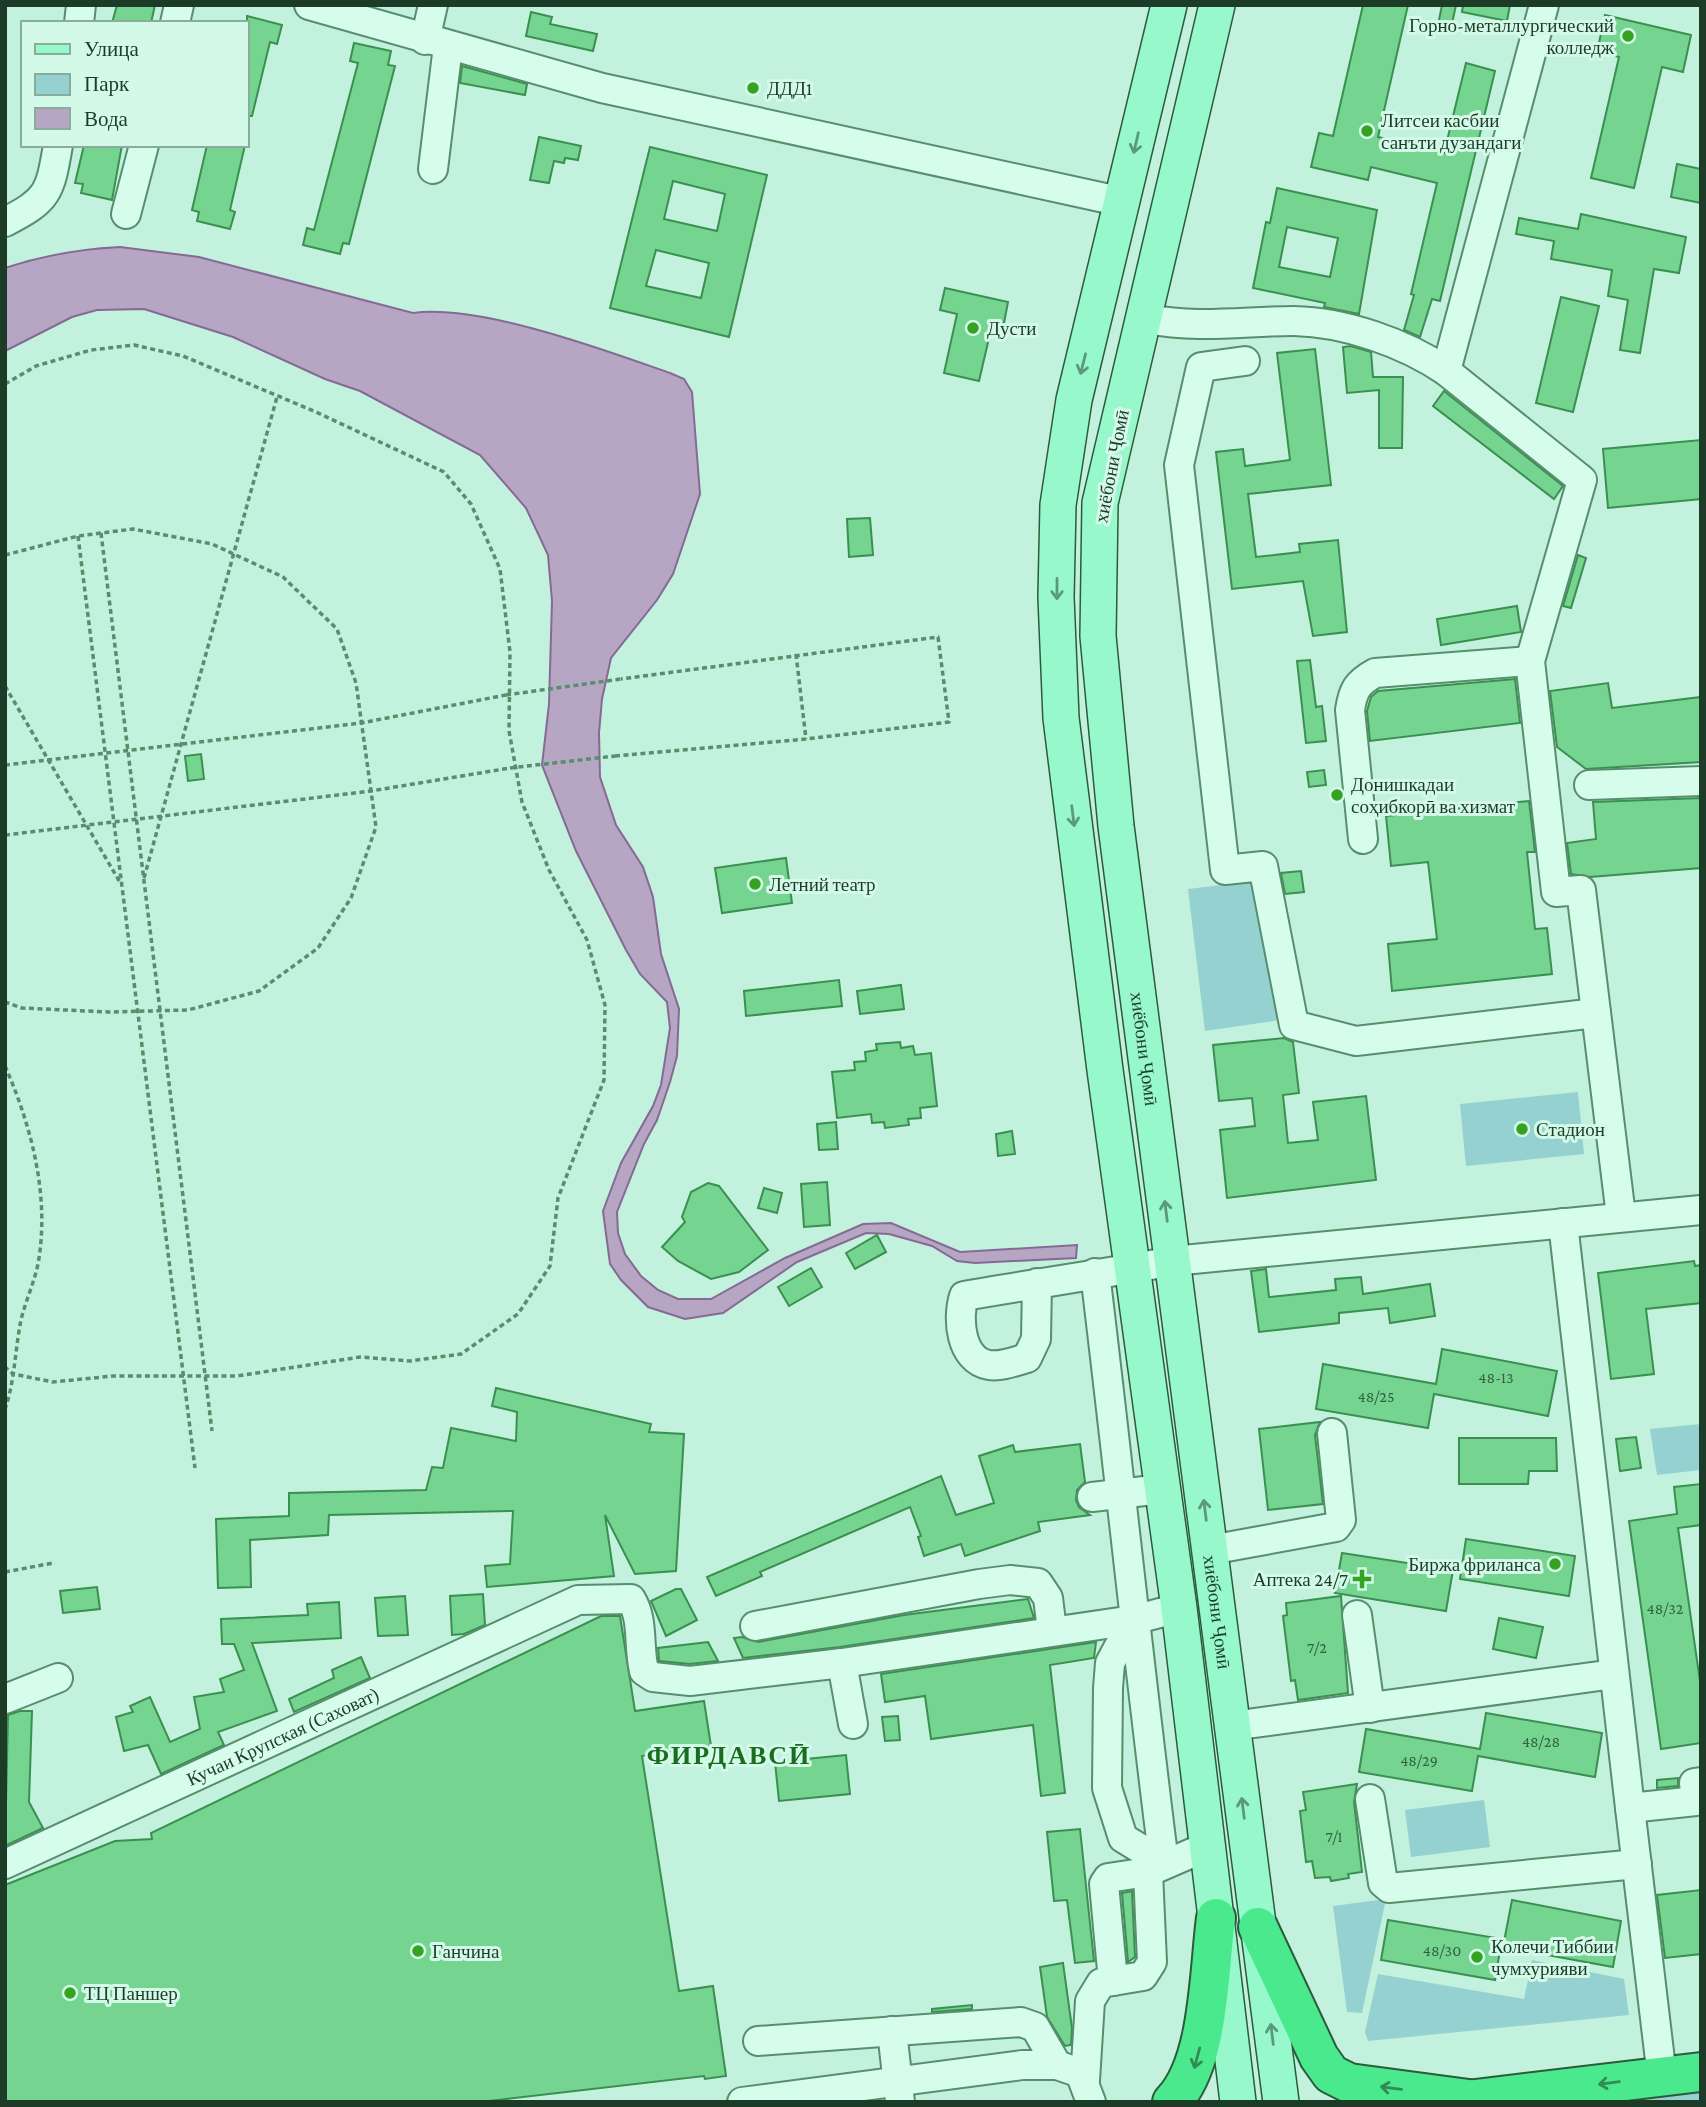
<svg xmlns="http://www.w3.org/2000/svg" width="1706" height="2107" viewBox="0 0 1706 2107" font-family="'Crimson Pro',serif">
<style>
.green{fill:#95d1d0}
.water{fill:#b7a5c4;stroke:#846a94;stroke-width:2}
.building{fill:#75d48f;stroke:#3b8f50;stroke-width:2;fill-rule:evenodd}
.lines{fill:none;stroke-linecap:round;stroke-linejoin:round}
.minor-casing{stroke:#578e6d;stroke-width:32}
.major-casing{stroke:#2c5b3b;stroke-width:38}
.highway-casing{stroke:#2c5b3b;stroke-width:42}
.path{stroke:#578e6d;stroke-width:3.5;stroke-dasharray:5 3.5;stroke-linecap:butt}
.minor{stroke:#d6fceb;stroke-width:28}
.major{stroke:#97f8cc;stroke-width:35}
.highway{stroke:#4be98d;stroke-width:38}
.path-bridge{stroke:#578e6d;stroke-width:3.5;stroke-dasharray:5 3.5;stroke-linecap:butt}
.oneway{stroke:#5a9a7a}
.oneway2{stroke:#328a55}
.poi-dot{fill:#35a322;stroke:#d3f9e8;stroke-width:2.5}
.labels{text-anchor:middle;stroke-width:6;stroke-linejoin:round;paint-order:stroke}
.number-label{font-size:16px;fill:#336242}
.poi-label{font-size:19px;fill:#1d3c28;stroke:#d3f9e8;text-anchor:start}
.street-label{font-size:19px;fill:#1d3c28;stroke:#d3f9e8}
.district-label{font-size:26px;font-weight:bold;letter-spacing:2px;fill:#186d1e;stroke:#d3f9e8}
</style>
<rect width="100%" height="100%" fill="#c2f2dd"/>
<g class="green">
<polygon points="1255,881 1280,1020 1205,1031 1188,889"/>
<polygon points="1578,1092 1584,1154 1466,1166 1460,1104"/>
<polygon points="1701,1424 1701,1470 1657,1475 1650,1429"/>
<polygon points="1484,1800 1490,1847 1411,1857 1405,1810"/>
<polygon points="1386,1899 1362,2013 1347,2012 1333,1906"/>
<polygon points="1532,1960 1624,1979 1629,2015 1368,2041 1365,2032 1378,1974 1524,1999"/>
<polygon points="1701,2089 1701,2102 1592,2102"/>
</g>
<path class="water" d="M120,247L199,257L413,313C480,304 605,350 670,373L684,379L692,392L700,494L673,574L657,600L611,658L602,699L599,733L600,777L616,825L643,867L653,897L661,954L679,1009L677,1056L670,1082L657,1120L644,1144L617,1212L618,1233L625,1254L641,1276L658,1290L678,1299H711L785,1258L863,1224L891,1223L960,1252L1077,1245L1076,1258L975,1263L957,1261L932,1246L889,1234L866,1233L797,1262L723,1313L685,1319L648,1307L621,1280L610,1264L603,1211L621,1163L653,1106L661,1085L670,1028L667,1002L640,974L626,950L576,851L542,765L549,704L552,601L548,555L526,508L480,455L360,391L325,379L233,337L144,309L97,310L72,317L5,351V268C44,255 80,249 120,247Z"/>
<g class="building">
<polygon points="117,5 155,5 151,23 112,23"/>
<polygon points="1363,5 1408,5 1378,137 1444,153 1466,63 1495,71 1440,301 1432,299 1420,337 1404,330 1414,295 1411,294 1437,183 1371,167 1368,180 1311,167 1319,133 1333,136"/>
<polygon points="1442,5 1456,5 1451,28 1438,25"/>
<polygon points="1463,5 1510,5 1507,21 1462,12"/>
<polygon points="531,12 552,17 550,24 597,34 593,51 526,36"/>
<polygon points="1605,15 1691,35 1683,72 1662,67 1634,188 1591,178 1619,57 1597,52"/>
<polygon points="247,16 282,25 277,44 270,42 252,116 247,116"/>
<polygon points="354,43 391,51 388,65 395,66 349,244 343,243 340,254 303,245 307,228 314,230 358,63 350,61"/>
<polygon points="462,66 527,84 525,95 460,83"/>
<polygon points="539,137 581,146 578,160 565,158 564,163 554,161 549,183 530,180"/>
<polygon points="84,145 122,145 112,200 81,193 83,184 75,183"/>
<polygon points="207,145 245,145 230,210 235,212 230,229 197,221 199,212 192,210"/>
<path d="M650,147L767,175L729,337L610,308ZM673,181L725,194L717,231L664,219ZM656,250L709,263L701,298L646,286Z"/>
<polygon points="1677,164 1701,169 1701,203 1671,197"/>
<path d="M1277,188L1377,210L1359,314L1324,307L1325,303L1253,288L1266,222L1270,223ZM1287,227L1338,238L1330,277L1279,267Z"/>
<polygon points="1581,214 1686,237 1679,273 1654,269 1640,353 1620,350 1628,300 1608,296 1612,270 1551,259 1554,241 1516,234 1519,218 1578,229"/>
<polygon points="945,288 1008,302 1004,323 993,321 979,381 944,373 957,314 940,310"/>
<polygon points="1561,297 1599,306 1573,412 1536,403"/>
<polygon points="1351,346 1371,352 1373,377 1403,377 1402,448 1379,448 1379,390 1347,393 1343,347"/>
<polygon points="1315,349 1331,485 1248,494 1256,557 1300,552 1299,544 1338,540 1347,632 1313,636 1303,581 1232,589 1216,452 1243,449 1245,466 1290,460 1277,353"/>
<polygon points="1444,391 1563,486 1554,499 1433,406"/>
<polygon points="1701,440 1701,499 1608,508 1603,449"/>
<polygon points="870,518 873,555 849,557 847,519"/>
<polygon points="1578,555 1586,558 1571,608 1563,606"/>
<polygon points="1517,606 1521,632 1441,645 1437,619"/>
<polygon points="1310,660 1316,707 1322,706 1326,741 1306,743 1297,661"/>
<polygon points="1515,679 1520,723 1370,741 1367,711 1371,697 1378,691"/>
<polygon points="1608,683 1612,708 1701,697 1701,762 1586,769 1557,747 1550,691"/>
<polygon points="201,754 204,779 188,781 185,756"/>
<polygon points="1324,770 1326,785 1309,787 1307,772"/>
<polygon points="1701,798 1701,868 1590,877 1571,874 1567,843 1596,839 1593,802"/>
<polygon points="1529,801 1535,852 1527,852 1535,929 1547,928 1552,974 1392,991 1388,944 1437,939 1428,862 1391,866 1386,816"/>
<polygon points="786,858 792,903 722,913 715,868"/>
<polygon points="1301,871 1304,892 1285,894 1281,873"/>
<polygon points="839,980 842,1006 746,1016 744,991"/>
<polygon points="901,985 904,1009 860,1014 857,991"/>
<polygon points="1284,1038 1293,1042 1299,1093 1283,1095 1288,1143 1318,1140 1313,1102 1366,1096 1376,1180 1227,1198 1220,1130 1255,1126 1252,1098 1219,1101 1213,1045"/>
<polygon points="900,1042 901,1048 913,1046 915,1055 931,1053 937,1106 920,1108 921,1118 908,1119 909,1125 885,1128 884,1122 872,1123 871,1114 837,1118 832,1072 855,1070 854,1062 866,1061 865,1052 877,1050 876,1044"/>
<polygon points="836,1122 838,1149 819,1150 817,1124"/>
<polygon points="1012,1131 1015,1154 998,1156 996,1134"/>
<polygon points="827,1182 830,1225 804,1227 801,1184"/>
<polygon points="708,1183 719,1186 768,1250 739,1272 711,1279 678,1261 662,1247 685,1222 682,1217 691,1192"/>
<polygon points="764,1188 782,1193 777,1213 758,1208"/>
<polygon points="877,1235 886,1252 855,1269 846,1253"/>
<polygon points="1694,1261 1695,1266 1701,1265 1701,1303 1646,1309 1654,1374 1611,1379 1598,1273"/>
<polygon points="811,1268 822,1287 789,1306 778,1287"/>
<polygon points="1266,1269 1269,1297 1336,1290 1335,1279 1361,1277 1363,1294 1430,1284 1435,1316 1390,1323 1388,1308 1339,1313 1339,1323 1259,1332 1251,1271"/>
<polygon points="1442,1349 1557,1371 1548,1416 1434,1394 1428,1428 1316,1409 1323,1364 1436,1384"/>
<polygon points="496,1388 651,1424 649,1432 684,1434 676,1571 635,1574 605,1515 614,1576 487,1587 485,1566 510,1564 513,1511 329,1515 328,1535 250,1540 251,1587 218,1588 216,1519 289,1516 289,1493 426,1490 432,1467 443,1468 451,1428 516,1441 517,1412 492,1406"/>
<polygon points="1320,1422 1315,1435 1323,1504 1268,1510 1259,1429"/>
<polygon points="1636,1437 1641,1468 1620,1471 1616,1439"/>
<polygon points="1459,1438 1556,1438 1557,1471 1529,1471 1528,1484 1459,1484"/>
<polygon points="1080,1444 1085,1482 1077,1490 1076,1500 1079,1507 1090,1515 1038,1522 1040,1531 965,1556 961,1544 924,1556 918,1537 921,1536 910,1507 760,1572 762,1576 716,1596 707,1577 941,1476 956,1515 994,1503 979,1456 1013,1445 1015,1452"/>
<polygon points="1701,1484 1701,1525 1678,1528 1701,1688 1701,1743 1661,1749 1629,1521 1677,1514 1674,1487"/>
<polygon points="1466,1539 1575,1556 1569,1596 1460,1579"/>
<polygon points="1342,1553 1453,1570 1446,1611 1335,1593"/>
<polygon points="97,1587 100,1609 63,1613 60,1591"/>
<polygon points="676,1589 681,1589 697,1620 666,1636 651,1601"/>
<polygon points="483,1594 485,1625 464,1634 452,1635 450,1596"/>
<polygon points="405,1596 408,1635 378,1636 375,1598"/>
<polygon points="1341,1596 1348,1693 1298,1700 1295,1680 1291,1681 1283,1616 1287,1615 1286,1603"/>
<polygon points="1028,1599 1034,1618 840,1647 743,1658 734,1638 742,1637 758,1642 904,1615"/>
<polygon points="339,1602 341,1638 252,1643 277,1711 218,1732 224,1745 161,1774 148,1745 124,1751 116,1717 133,1712 130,1706 150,1697 170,1742 200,1729 194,1697 224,1692 220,1679 244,1670 234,1644 222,1644 221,1619 308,1615 307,1604"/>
<polygon points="601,1616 620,1616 635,1711 704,1701 711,1746 642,1756 679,1991 713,1986 726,2076 705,2079 704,2076 481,2102 5,2102 5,1885 115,1841 152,1839 151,1833"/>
<polygon points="1499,1618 1543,1627 1536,1658 1493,1649"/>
<polygon points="708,1642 718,1661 690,1664 659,1661 658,1648"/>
<polygon points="1096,1642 1094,1658 1050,1665 1065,1793 1041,1796 1033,1725 931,1739 925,1696 885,1702 881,1674"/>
<polygon points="361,1657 370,1678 294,1712 289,1699 334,1678 332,1670"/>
<polygon points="20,1711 32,1711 29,1802 43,1828 5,1846 8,1715"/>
<polygon points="1486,1713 1602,1733 1595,1777 1478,1756 1472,1791 1359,1772 1366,1729 1480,1749"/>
<polygon points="898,1716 900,1740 885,1741 882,1717"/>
<polygon points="846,1755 850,1794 779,1801 775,1762"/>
<polygon points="1678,1778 1678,1786 1657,1788 1657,1780"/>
<polygon points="1357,1784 1354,1802 1362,1872 1348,1874 1349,1878 1331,1881 1330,1877 1315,1878 1312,1861 1306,1862 1300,1811 1306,1810 1303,1792"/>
<polygon points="1080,1829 1094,1961 1075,1963 1067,1900 1054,1901 1047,1832"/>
<polygon points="1701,1890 1701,1954 1665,1958 1657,1895"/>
<polygon points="1132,1891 1135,1957 1128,1962 1122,1893"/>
<polygon points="1512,1900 1621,1921 1613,1967 1503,1947"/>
<polygon points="1388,1920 1502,1939 1495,1980 1381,1960"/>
<polygon points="1063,1963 1072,2028 1071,2045 1065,2046 1047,2017 1040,1967"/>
<polygon points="972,2005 972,2009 932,2012 932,2009"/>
</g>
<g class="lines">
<defs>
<g id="minor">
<polyline points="309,5 602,88 1123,202"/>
<polyline points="1544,5 1446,371 1582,480 1530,661 1556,892 1581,890 1621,1216"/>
<polyline points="79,23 81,5"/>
<polyline points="175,23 179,5"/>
<polyline points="425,40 433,5"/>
<polyline points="433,169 448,46"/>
<polyline points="126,214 144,145"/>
<path d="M5,222C48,200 50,193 58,145"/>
<path d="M1149,319C1197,329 1246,321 1294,321C1345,322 1405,343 1446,371"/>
<polyline points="1245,361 1201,367 1179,465 1225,870 1263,866 1294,1025 1356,1041 1596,1013"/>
<polyline points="1589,785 1701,781"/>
<path d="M1363,839L1350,710C1353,690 1357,683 1375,673L1530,661"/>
<polyline points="1563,1223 1630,1808 1696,1801 1694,1783 1701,1782"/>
<path d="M1095,1273C1119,1470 1139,1667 1164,1863"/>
<path d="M1037,1283L1036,1339L1027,1358C1016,1361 1001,1367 989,1365C960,1360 957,1318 964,1296C1033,1284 1103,1274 1173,1261L1701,1210"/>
<polyline points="1092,1497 1162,1489"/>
<polyline points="1210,1550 1336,1527 1341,1520 1332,1433"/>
<polyline points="1357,1615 1370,1708"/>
<polyline points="1133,1620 1110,1663 1108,1688 1107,1788 1123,1838 1164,1863"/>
<polyline points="755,1626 979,1584 1010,1580 1038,1583 1048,1598 1052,1630"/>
<polyline points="842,1663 853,1724"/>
<polyline points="5,1699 58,1678"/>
<polyline points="1232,1726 1614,1674"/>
<polyline points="1370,1799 1383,1883 1389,1888 1637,1864"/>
<polyline points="1630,1808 1662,2077"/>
<path id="s1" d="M5,1864L578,1600L631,1599C644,1620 638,1646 644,1671L653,1677L690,1681L842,1663L1133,1620L1179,1608"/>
<polyline points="1113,1981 1104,1884 1108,1878 1148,1872"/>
<polyline points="892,2031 900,2102"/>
<polyline points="758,2041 1021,2022 1035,2027 1057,2065"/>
<polyline points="1085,2080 1090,2001 1101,1983 1143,1976 1152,1962 1148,1872 1208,1846"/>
<polyline points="742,2102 1022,2065 1057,2065 1080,2073 1091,2102"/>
</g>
<g id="major">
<polyline points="1169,5 1074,400 1058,505 1056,597 1061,718 1105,1070 1179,1608 1238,2102"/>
<path id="s2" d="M1217,5L1100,503L1098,636L1116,826L1281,2102"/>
</g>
<g id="highway">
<polyline points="1258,1927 1319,2057 1331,2074 1349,2083 1491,2102"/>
<polyline points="1467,2100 1701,2072"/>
<path d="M1172,2102C1210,2063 1209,1971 1216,1918"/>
</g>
</defs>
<use href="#minor" class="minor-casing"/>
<use href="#major" class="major-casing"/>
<use href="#highway" class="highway-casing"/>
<g class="path">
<polyline points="5,384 36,366 91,350 134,345 183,356 316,412 444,472 471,504 500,569 510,652 509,731 522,802 549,870 587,940 605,1005 604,1080 558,1198 550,1266 518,1314 461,1354 410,1361 360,1357 237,1376 113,1376 53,1382 13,1374 5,1367"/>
<polyline points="101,533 212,1431"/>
<polyline points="78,536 195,1468"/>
<polyline points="5,555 78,536 133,529 212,544 283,577 337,629 356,683 376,827 351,898 318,948 259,991 188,1010 109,1012 22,1008 5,1002"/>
<polyline points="796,654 806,739"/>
<polyline points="5,686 121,884"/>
<polyline points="615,756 806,739 949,722 938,637 621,679"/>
<polyline points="5,765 361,723 506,695"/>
<polyline points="5,835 371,791 510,768"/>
<polyline points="144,878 277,397"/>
<path d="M5,1066C31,1125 49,1193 39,1258C36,1279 26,1299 21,1320C15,1349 15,1381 5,1409"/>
<polyline points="5,1572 53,1563"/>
</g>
<use href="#minor" class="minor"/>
<use href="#major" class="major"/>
<use href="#highway" class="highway"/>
<g class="path-bridge">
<polyline points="506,695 621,679"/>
<polyline points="510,768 615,756"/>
</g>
</g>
<defs><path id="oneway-shaft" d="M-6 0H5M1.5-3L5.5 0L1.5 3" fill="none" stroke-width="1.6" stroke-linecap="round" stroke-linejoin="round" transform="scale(1.75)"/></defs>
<g class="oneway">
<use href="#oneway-shaft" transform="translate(1136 143) rotate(103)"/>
<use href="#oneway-shaft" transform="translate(1083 364) rotate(104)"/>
<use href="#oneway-shaft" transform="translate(1057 589) rotate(90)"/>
<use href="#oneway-shaft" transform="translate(1073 816) rotate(83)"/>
<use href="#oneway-shaft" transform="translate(1166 1211) rotate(-97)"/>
<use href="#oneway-shaft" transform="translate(1205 1510) rotate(-97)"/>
<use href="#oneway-shaft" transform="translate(1243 1808) rotate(-97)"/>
<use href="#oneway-shaft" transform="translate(1272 2034) rotate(-97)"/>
</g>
<g class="oneway2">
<use href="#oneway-shaft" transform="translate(1197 2058) rotate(105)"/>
<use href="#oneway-shaft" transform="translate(1609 2083) rotate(173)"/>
<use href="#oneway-shaft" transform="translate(1391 2088) rotate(-173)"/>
</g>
<g class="poi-dot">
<circle cx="1628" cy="36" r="7"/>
<circle cx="753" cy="88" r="7"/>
<circle cx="1367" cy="131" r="7"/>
<circle cx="973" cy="328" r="7"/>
<circle cx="1337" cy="795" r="7"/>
<circle cx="755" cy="884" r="7"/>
<circle cx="1522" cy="1129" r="7"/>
<circle cx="1555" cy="1564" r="7"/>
<path d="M1358.5 1568.5h7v7h7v7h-7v7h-7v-7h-7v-7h7z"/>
<circle cx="418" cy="1951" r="7"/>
<circle cx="1477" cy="1957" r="7"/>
<circle cx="70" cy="1993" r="7"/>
</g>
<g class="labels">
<g class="number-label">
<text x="1496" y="1383">48-13</text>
<text x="1376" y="1402">48/25</text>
<text x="1665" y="1614">48/32</text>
<text x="1317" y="1653">7/2</text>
<text x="1541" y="1747">48/28</text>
<text x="1419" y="1766">48/29</text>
<text x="1334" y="1842">7/1</text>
<text x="1442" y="1956">48/30</text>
</g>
<g class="poi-label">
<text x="1614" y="32" text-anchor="end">Горно-металлургический<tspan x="1614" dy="22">колледж</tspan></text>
<text x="767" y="95">ДДД1</text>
<text x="1381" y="127">Литсеи касбии<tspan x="1381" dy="22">санъти дузандаги</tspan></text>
<text x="987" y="335">Дусти</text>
<text x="1351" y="791">Донишкадаи<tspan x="1351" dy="22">соҳибкорӣ ва хизмат</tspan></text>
<text x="769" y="891">Летний театр</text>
<text x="1536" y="1136">Стадион</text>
<text x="1541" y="1571" text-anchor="end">Биржа фриланса</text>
<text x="1348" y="1586" text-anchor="end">Аптека 24/7</text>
<text x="1491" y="1953">Колечи Тиббии<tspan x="1491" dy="22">чумхурияви</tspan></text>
<text x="432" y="1958">Ганчина</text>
<text x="84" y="2000">ТЦ Паншер</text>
</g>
<g class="street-label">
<text transform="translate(1111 466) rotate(-79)" y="7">хиёбони Ҷомӣ</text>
<text dy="7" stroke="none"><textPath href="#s2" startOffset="1060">хиёбони Ҷомӣ</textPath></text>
<text dy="7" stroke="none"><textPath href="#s2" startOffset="1628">хиёбони Ҷомӣ</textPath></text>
<text dy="7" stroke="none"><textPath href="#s1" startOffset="306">Кучаи Крупская (Саховат)</textPath></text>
</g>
<g class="district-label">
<text x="729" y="1764">ФИРДАВСӢ</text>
</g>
</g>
<rect width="1706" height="2107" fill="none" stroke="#1d3c28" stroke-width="14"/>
<rect x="21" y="21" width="228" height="126" fill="#d3f9e8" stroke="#8aad9b" stroke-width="2"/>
<rect x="35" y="44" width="35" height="10" fill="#97f8cc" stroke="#8aad9b" stroke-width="2"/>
<text x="84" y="56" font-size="21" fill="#1d3c28">Улица</text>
<rect x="35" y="74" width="35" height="21" fill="#95d1d0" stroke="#8aad9b" stroke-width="2"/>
<text x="84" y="91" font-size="21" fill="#1d3c28">Парк</text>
<rect x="35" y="108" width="35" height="21" fill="#b7a5c4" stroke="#8aad9b" stroke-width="2"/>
<text x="84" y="126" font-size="21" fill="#1d3c28">Вода</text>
</svg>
